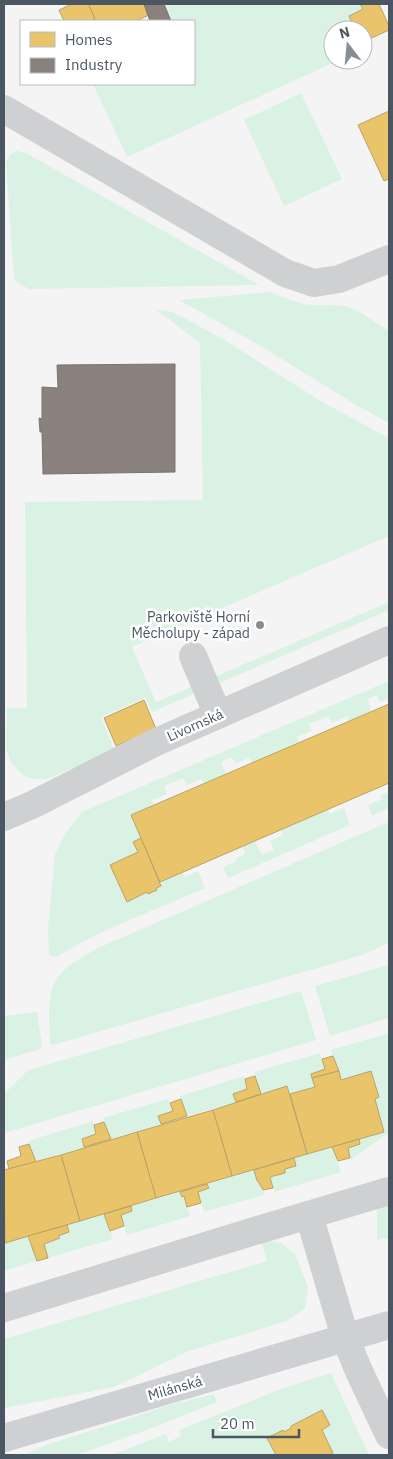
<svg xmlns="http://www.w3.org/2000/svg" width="393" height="1459" viewBox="0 0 393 1459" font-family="'IBM Plex Sans',sans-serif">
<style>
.green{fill:#d9f2e3}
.homes{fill:#e9c46a;stroke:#b9a367}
.industry{fill:#8a817c;stroke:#777474}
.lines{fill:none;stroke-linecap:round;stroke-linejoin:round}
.street{stroke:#ced0d2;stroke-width:28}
.secondary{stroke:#ced0d4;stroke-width:28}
.poi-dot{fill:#868d94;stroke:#fff;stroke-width:2}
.labels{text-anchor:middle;stroke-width:5;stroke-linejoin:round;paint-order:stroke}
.poi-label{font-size:14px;fill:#4a5661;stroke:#fff;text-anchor:end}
.street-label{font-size:14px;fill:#4a5661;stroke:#fff}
</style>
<rect width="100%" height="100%" fill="#f4f4f4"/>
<g class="green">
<polygon points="164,4 360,4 363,9 349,16 355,30 333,30 333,60 339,60 127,157 93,84 194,84 194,21 170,21 171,20"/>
<polygon points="301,93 342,179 284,206 244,120"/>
<polygon points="17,151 26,153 259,285 29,289 16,282 14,277 6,163 10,154"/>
<path d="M271,292C285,298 298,304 313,305C323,306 334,304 344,306C358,309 377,323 389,331V423L358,406L259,345L179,300Z"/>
<polygon points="154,309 172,312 188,320 226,341 324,403 389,438 389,536 132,647 156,702 389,602 389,610 152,712 145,698 101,717 115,751 47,779 34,779 24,776 12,764 6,749 7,708 27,708 25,502 203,500 200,343 165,316"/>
<path d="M389,681V698L380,702L377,695L368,699L371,711L349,721L347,716L332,723L329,716L309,724L312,731L297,737L299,742L252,763L249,758L235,764L232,757L221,762L226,774L204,783L201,779L187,785L183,778L164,786L167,794L152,800L154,805L131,815L141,838L134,842L138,852L110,865L127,902L147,892L148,894L157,890L156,888L161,886L160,882L183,872L185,877L198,871L205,888C156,910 103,928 57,957L51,956L49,954L48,928L55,854L65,834L82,812Z"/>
<polygon points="389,792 389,808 372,816 368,805 382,799 380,795"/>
<polygon points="344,808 350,825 228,878 223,867 237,861 236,858 245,854 243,846 255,842 262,855 274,850 270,841 283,835 281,830 328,810 330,814"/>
<path d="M389,822V943L365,954L53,1045L50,1044C50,1021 44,990 62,972C72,962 86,955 98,948Z"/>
<polygon points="389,965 389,1018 330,1036 315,986"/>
<polygon points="301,991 316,1040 4,1133 4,1094 28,1070"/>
<polygon points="37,1012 42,1045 40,1049 4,1060 4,1016"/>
<polygon points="389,1033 389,1132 351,1160 348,1148 360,1144 359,1139 384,1132 375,1099 379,1097 371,1071 341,1080 331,1050"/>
<polygon points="320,1053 325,1069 311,1074 315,1087 290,1094 287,1086 261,1094 254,1072"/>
<polygon points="244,1076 247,1089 233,1094 236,1102 187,1116 180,1096"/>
<polygon points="168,1099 173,1111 159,1116 161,1124 111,1139 108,1131 106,1131 103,1118"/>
<polygon points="93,1121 96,1134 82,1139 84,1147 36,1162 28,1141"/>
<polygon points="332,1147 341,1172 274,1192 270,1177 285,1173 285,1169 296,1166 294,1158"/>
<polygon points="254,1170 257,1181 258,1181 264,1195 204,1212 198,1192 208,1189 207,1184"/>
<polygon points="180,1192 182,1196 184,1196 190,1216 127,1235 121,1215 132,1211 131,1206"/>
<polygon points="389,1202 389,1238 377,1240 377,1205"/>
<polygon points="104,1214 113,1239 48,1258 44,1244 59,1238 58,1236 69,1232 67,1225"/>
<polygon points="28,1236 37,1261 4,1271 4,1243"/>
<polygon points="261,1240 281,1243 295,1254 308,1287 305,1308 287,1321 189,1351 114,1387 4,1408 4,1339 267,1261"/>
<polygon points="331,1373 369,1455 329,1455 333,1453 322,1430 330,1424 322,1410 291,1426 291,1428 284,1432 283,1430 267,1438 276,1455 112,1455 166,1434 169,1442 181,1436 179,1430 281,1389"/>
<polygon points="214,1394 217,1402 160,1425 77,1455 26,1455 45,1445 107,1426 169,1405"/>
</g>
<g class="homes">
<polygon points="72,4 90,4 89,5 95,19 90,21 64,21 59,10"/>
<polygon points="90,4 144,4 149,15 136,21 96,21 89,5"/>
<polygon points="360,4 379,4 389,26 389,30 363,42 363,30 355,30 349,16 363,9"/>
<polygon points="389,111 389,179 384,181 358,125"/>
<polygon points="144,700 156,729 116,746 104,718"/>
<polygon points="389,704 389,783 160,882 131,815"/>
<polygon points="141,838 161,886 156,888 157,890 148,894 147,892 127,902 110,865 138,852 133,842"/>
<polygon points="333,1056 339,1071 312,1078 311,1074 325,1069 322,1059"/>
<polygon points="339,1071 341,1080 371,1071 379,1097 375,1099 384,1132 307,1154 290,1094 315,1087 312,1078"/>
<polygon points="255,1076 261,1094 236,1102 233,1094 247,1089 245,1079"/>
<polygon points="287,1086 307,1154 232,1176 213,1110"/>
<polygon points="181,1099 187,1116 161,1124 158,1116 173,1111 170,1103"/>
<polygon points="213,1110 232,1176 156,1198 137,1132"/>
<polygon points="104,1122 111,1139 84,1147 82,1139 96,1134 94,1125"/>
<polygon points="137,1132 156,1198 80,1221 61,1155"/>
<polygon points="359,1139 360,1144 348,1148 350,1158 338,1161 332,1147"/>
<polygon points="29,1144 36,1162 9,1169 7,1161 21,1156 19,1147"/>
<polygon points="61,1155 80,1221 5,1243 4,1170"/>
<polygon points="294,1158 296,1166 285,1169 285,1173 270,1177 273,1188 263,1190 258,1181 257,1181 254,1170"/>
<polygon points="207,1184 209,1188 198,1192 201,1203 187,1207 184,1196 182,1197 180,1192"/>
<polygon points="131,1206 132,1211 121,1215 124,1226 110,1231 104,1214"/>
<polygon points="67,1225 69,1232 58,1236 60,1238 44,1244 48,1258 37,1261 28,1236"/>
<polygon points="322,1410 330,1425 322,1430 333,1453 329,1455 276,1455 267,1438 283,1430 284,1432 291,1428 291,1426"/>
</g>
<g class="industry">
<polygon points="144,4 164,4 171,21 150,21"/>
<polygon points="175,364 175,472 43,474 42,432 40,432 39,418 42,419 42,387 58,388 57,365"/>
</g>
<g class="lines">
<g class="street">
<polyline points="4,109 285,273 314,283 339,279 389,259"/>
<polyline points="193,656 218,715"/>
<polyline points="4,817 32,805 154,743 389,640"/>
<polyline points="309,1215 345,1337 358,1369 389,1435"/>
<polyline points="4,1308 258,1230 389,1191"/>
</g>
<polyline class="secondary" points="4,1438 389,1325"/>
</g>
<circle class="poi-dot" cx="260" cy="625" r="5"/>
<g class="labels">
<g class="poi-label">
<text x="250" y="622">Parkoviště Horní<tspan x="250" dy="16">Měcholupy - západ</tspan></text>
</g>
<g class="street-label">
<text transform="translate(195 725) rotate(-24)" y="5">Livornská</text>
<text transform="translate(175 1388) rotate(-16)" y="5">Milánská</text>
</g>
</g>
<rect width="393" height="1459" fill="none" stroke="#4a5661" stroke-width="10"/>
<rect x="20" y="20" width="175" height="65" fill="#ffffff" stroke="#b7bbc0"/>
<rect x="30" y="32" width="25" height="15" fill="#e9c46a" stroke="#b7bbc0"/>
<text x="65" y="45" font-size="15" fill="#4a5661">Homes</text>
<rect x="30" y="58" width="25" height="15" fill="#8a817c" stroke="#b7bbc0"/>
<text x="65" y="70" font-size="15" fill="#4a5661">Industry</text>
<g transform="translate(348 45) rotate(344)"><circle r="24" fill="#ffffff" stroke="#b7bbc0"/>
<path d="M0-4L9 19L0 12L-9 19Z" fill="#868d94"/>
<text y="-8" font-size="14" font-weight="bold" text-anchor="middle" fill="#4a5661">N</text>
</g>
<path d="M213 1429v8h86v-8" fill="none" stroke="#4a5661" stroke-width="2.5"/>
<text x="220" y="1429" font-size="15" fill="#4a5661" stroke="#ffffff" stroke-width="4" paint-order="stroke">20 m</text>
</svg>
